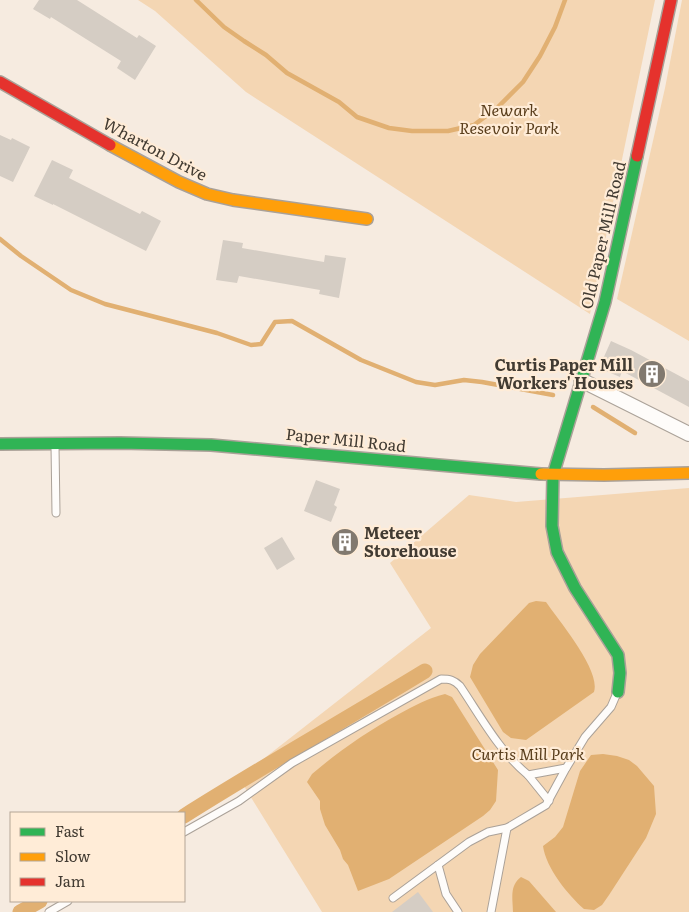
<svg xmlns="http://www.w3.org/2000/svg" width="689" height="912" viewBox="0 0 689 912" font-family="Literata,serif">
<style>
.green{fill:#f4d6b3}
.water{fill:#e1b072}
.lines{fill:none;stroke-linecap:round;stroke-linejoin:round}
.stream{stroke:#e1b072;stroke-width:4.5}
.canal{stroke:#e1b072;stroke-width:15}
.building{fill:#d5cdc4}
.lane-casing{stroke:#aaa198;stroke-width:9}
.street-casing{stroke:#aaa198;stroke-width:16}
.fast-casing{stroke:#aaa198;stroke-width:14}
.slow-casing{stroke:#aaa198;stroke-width:14}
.jam-casing{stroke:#aaa198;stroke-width:14}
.lane{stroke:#fefcfa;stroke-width:7}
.street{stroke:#fefcfa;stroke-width:14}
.fast{stroke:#30b455;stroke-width:11}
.slow{stroke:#ff9f0a;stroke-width:11}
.jam{stroke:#e5322d;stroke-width:11}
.labels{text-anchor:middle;stroke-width:4.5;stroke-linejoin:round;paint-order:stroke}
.park-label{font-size:16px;font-style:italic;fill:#5a3e1c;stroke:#ffecd7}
.street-label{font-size:16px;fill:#423b32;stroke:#ffecd7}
.poi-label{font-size:16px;font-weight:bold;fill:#423b32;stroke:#ffecd7;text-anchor:end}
</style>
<rect width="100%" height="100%" fill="#f6ebe0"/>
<g class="green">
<polygon points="138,0 655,0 590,314 246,92 155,11"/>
<polygon points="682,0 689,0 689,341 617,299 665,88"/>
<polygon points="689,488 689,912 322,912 239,778 431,628 390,563 469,495 516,502"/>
</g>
<g class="water">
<path d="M536,601L546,602C559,621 601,670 594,692L526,740L511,738L503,732L470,677L473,665L480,654L529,603Z"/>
<path d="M445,694L452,697L498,770L496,801L490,810L483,816L389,879L358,891L348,865L343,859L340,850L325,825L320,809V801L307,782L312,774C339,751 368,731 399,714C414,706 428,698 445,694Z"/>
<path d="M603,754L617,756L629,760L637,766L654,786L656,814L646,838L609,895L602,905L594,910L584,909C568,895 546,868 543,846L555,837L563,827L580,771L591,755Z"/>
<path d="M521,877L529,881L556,912H513C513,899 509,886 521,877Z"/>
</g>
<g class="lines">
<g class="stream">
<polyline points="196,0 224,27 244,41 266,55 287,73 339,102 357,117 389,128 412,131 448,131 474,125 498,107 523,82 540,56 555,27 565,0"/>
<polyline points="0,239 21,256 71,290 105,304 217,333 251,345 261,344 275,322 292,321 361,360 416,382 435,385 464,380 482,382 553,395"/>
<polyline points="593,407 635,433"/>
</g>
<g class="canal">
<path d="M184,816C263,766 345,720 425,671"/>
<polyline points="20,912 40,901"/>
</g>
</g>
<g class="building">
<polygon points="39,0 77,0 137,38 139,35 156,46 135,80 117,68 121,61 51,17 50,19 33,9"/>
<polygon points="0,135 11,140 12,138 30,147 13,182 0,176"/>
<polygon points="52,160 73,170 69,178 140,214 142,211 161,221 146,251 53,204 53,205 34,196"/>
<polygon points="223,240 243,243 242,248 324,262 325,255 346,258 339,298 319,294 320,290 239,276 237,283 216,280"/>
<polygon points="611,341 631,350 689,381 689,407 622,371 620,377 599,368"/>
<polygon points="316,480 340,489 334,505 337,507 331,522 304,511"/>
<polygon points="349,531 356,545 340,553 333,540"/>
<polygon points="282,537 295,559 277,570 264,548"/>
<polygon points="418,892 433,912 392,912"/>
</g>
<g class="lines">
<defs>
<g id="lane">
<polyline points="55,446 56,513"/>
<polyline points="549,801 528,775 566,768"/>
<path d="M184,832L239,801L292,763L441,679C450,679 454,680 460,686C481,717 499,751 528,775"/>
<polyline points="438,865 446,894 458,912"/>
<polyline points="393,898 469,842 488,832 507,828 546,805 565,770 585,737 611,707 617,693"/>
<polyline points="49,912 68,901"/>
<polyline points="491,912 507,828"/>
</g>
<polyline id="street" points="581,380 689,434"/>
<g id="fast">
<polyline points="0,444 120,443 211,445 541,474"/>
<polyline points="618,692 620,673 618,655 575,588 557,552 552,526 553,475 605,302 637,156"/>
</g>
<g id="slow">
<polyline points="110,145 179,182 207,194 233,200 367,219"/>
<polyline points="541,474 604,475 689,473"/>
</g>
<g id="jam">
<polyline points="0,82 110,145"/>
<polyline points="637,156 671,0"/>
</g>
</defs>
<use href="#lane" class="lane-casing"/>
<use href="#street" class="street-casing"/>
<use href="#fast" class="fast-casing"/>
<use href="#slow" class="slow-casing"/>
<use href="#jam" class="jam-casing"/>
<use href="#lane" class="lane"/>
<use href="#street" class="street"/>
<use href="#fast" class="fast"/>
<use href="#slow" class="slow"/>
<use href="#jam" class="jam"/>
</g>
<defs>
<symbol id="building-disc" viewBox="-11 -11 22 22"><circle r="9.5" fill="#81796f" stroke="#ffecd7"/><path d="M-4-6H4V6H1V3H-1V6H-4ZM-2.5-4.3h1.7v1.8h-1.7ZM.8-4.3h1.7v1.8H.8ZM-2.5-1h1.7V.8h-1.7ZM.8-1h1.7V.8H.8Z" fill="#fff"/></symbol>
</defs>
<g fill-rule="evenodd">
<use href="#building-disc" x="636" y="358" width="32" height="32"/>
<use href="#building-disc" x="329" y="526" width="32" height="32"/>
</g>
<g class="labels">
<g class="park-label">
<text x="509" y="116">Newark<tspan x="509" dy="18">Resevoir Park</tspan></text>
<text x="528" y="760">Curtis Mill Park</text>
</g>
<g class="street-label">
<text transform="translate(155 149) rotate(28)" y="6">Wharton Drive</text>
<text transform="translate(603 235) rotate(-77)" y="6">Old Paper Mill Road</text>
<text transform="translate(346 440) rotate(6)" y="6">Paper Mill Road</text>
</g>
<g class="poi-label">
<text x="633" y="371">Curtis Paper Mill<tspan x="633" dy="18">Workers' Houses</tspan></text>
<text x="364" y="539" text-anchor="start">Meteer<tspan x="364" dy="18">Storehouse</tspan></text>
</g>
</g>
<rect x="10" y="812" width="175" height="90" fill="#ffecd7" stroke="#b3a595"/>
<rect x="20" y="828" width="25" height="8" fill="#30b455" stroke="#b3a595"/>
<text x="55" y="837" font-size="15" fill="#423b32">Fast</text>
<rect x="20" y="853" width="25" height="8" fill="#ff9f0a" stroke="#b3a595"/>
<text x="55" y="862" font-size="15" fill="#423b32">Slow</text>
<rect x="20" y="878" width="25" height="8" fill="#e5322d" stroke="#b3a595"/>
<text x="55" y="887" font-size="15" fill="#423b32">Jam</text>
</svg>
